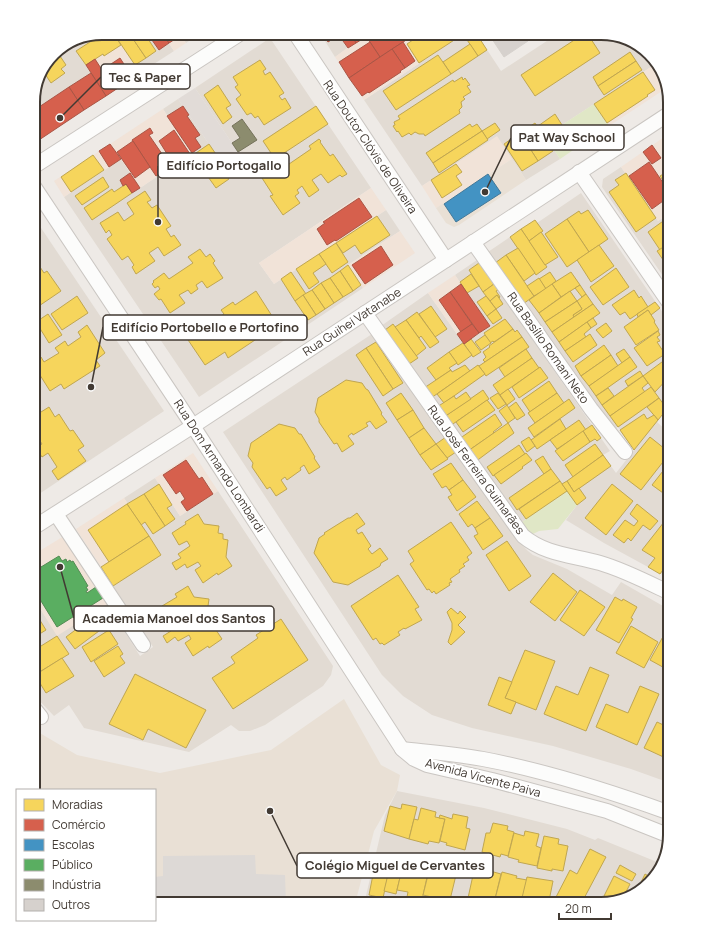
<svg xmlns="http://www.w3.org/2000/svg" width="703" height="937" viewBox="0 0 703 937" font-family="Manrope,sans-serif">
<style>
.residential{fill:#e2dbd3}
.commercial{fill:#f1e3d8}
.industrial{fill:#e1dbd7}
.education{fill:#e9e0d5}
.green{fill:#e0e7c6}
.parking{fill:#ddd9d6}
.homes{fill:#f6d55c;stroke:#c0a650}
.shops{fill:#d6604d;stroke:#aa5545}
.schools{fill:#4393c3;stroke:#437898}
.public{fill:#5aae61;stroke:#538b53}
.industry{fill:#8c8c6e;stroke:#76735c}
.building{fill:#d6d1cd;stroke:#d6d1cc}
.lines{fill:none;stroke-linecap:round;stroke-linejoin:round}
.street-casing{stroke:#cac6c2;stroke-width:16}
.street{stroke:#fcfcfb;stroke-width:14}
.labels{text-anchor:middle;stroke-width:4;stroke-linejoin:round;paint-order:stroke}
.street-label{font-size:12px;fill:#423a33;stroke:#fff}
.rim{fill:none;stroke:#423a33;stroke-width:2}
.leader{fill:none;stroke:#423a33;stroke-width:1.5}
.callout-dot{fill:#423a33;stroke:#fff;stroke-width:1.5}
.callout{fill:#fff;stroke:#423a33;stroke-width:1.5}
.callout-label{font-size:13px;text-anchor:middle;font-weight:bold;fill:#423a33}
</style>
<rect width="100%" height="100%" fill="#eeeae6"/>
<g class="residential">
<polygon points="102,33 104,33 77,51 91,73 33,111 33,98 40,71 56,50"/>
<polygon points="113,33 162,33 174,51 140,73"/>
<polygon points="179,33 201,33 186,43"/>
<polygon points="320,33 337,33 348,48 335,57"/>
<polygon points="465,33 476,33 501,71 559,33 605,33 636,42 644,51 654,65 545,136 560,159 526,180 497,137 422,186 364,100"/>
<polygon points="270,38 371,188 259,263 274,284 386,210 400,231 348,265 363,288 199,397 64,197 121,159 140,188 192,153 163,109 178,99 222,163 238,152 195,88"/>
<polygon points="621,167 658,221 670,213 670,286 602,187 603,179"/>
<polygon points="581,193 670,323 670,405 657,422 670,434 670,579 604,543 566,520 577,505 567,491 519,524 381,326 428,293 464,344 490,326 455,275 477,260 610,451 603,455 616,473 634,450 618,427 612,431 488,252 535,220 537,223"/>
<polygon points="33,216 164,411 33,498"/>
<polygon points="372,334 523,546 528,551 533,555 567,569 612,595 621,582 670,610 670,783 631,769 553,746 472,728 432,715 403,696 382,675 223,432"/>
<polygon points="155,478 180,516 218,491 333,666 331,675 323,686 265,725 250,731 239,731 231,725 189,752 84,728 69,705 54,716 33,694 33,676 69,654 57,636 33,651 33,597 57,635 107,604 140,656 153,647 113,586 161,555 124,498"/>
<polygon points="397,791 484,808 567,829 595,840 598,838 662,864 661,869 636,895 601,904 364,904 385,815"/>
</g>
<g class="commercial">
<polygon points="113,33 140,73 106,96 76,51"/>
<polygon points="162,33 179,33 186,43 174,51"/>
<polygon points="337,33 465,33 364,100 335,57 347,48"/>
<polygon points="654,65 664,81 664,88 662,91 609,126 594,104"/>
<polygon points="163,109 192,153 140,188 121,159 64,197 54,181"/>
<polygon points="670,133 670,170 660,176 670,191 670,213 658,221 621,167"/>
<polygon points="497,136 512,159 436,208 422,186"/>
<polygon points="371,188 386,210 274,284 259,263"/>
<polygon points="400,231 415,253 363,288 348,265"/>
<polygon points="455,275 490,326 464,344 428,293"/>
<polygon points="193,453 218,491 180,516 155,478"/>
<polygon points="124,498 149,536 101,567 76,529"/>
<polygon points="64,536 107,604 57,636 33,597 33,555"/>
</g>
<polygon class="industrial" points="195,88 238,152 222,163 178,99"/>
<g class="education">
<polygon points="512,159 526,180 459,225 454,227 446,223 436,208"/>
<polygon points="344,699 381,765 400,775 397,791 374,831 355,904 155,904 155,790 33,790 33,729 77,755 160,773 271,750"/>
</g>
<g class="green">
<polygon points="594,104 609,126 560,159 545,136"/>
<polygon points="567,491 577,505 558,529 539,531 531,535 519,524"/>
</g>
<polygon class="parking" points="255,855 256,874 285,875 286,904 155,904 155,877 163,876 163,856"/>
<g class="homes">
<polygon points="104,33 113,33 121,45 104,56 103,54 86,65 76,51"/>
<polygon points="122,33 129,33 146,58 135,65 116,37"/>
<polygon points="129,33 144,33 156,51 146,58"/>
<polygon points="423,33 465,33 419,63 407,44"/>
<polygon points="465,33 476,33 487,50 478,56 463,34"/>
<polygon points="585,33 587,33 600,53 535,96 521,75"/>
<polygon points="470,44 478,56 451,74 443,62"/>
<polygon points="56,50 66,65 61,69 65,73 51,83 45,74 38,79 40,71"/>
<polygon points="630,52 636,61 598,86 593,77"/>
<polygon points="438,55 451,74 396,110 383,91"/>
<polygon points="260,60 266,69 263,71 265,75 270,72 284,93 279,96 282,100 285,98 291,108 264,125 258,116 255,118 251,113 247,115 236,99 241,95 235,87 238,85 233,77"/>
<polygon points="636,61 642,70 604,95 598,86"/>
<polygon points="643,72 655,90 647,95 648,96 607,123 594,104"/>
<polygon points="462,77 463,80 465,78 470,85 467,86 471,92 463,97 465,99 461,102 462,107 459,110 460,113 425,136 424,134 419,134 415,132 411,135 409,133 402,137 398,131 397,132 393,126 395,125 394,122 400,119 398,116 453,80 454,82"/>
<polygon points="218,85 231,105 226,108 232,117 223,124 204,95"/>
<polygon points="316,106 328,124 275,159 263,141"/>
<polygon points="555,114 562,125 545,136 538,126"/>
<polygon points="495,123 500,130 487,139 482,131"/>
<polygon points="535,123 553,151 538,161 520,133"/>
<polygon points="470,124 472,127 477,124 482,131 433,163 426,153"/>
<polygon points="482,131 488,140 439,173 433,163"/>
<polygon points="520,133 538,161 522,171 504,144"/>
<polygon points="319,139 321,141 320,142 330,156 333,154 347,174 342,177 340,175 328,183 321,174 312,180 319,190 309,197 302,186 297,190 299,193 295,196 300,203 283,215 270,196 273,195 262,178 271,172 273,175 311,149 309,146"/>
<polygon points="209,144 222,163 206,174 193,155"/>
<polygon points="93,155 104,170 71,192 61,177"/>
<polygon points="220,164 229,179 216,188 206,174"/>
<polygon points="456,164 462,172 456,176 462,185 442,198 431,180"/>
<polygon points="670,170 670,191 660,176"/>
<polygon points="626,173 656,218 636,232 609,192 619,185 615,180"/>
<polygon points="103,177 109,187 82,205 75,196"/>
<polygon points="126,184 132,193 92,220 84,208 112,189 114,192"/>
<polygon points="145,191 151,200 147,202 152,208 157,205 171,226 166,229 171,237 174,235 181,245 164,256 158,247 149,253 155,261 136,274 132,267 134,265 128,256 122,260 107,239 112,235 109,230 106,233 100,223 118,212 124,221 134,214 127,203"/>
<polygon points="588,210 608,239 589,252 567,219 579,211 581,214"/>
<polygon points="377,216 390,235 361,254 355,245 343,253 336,243"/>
<polygon points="567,219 589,252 567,267 545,234"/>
<polygon points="666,219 669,223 670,222 670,243 660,250 648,232"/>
<polygon points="535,220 543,231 529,241 521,229"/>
<polygon points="521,229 547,267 536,275 510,237"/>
<polygon points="541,232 558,257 545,265 529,241"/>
<polygon points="336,243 348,262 332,273 319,254"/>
<polygon points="670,243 670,270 657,251"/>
<polygon points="599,245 614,266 591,282 577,260"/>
<polygon points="518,248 535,273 524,281 506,255"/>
<polygon points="200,249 206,257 210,254 215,261 213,263 223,278 207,288 202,281 196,285 198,289 191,294 188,290 179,295 185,303 170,313 161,299 159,300 154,294 160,289 158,286 155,288 152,284 154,282 153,281 164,273 169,279 193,263 188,257"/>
<polygon points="33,250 37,256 34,258 44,273 47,271 61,291 33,310"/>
<polygon points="319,254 326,264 313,273 319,282 309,289 296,269"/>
<polygon points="506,255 534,296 523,304 495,263"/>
<polygon points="479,263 494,284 483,292 469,270"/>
<polygon points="348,265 361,285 353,291 340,271"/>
<polygon points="616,268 629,287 603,305 590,287"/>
<polygon points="340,271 353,291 343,297 330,278"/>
<polygon points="291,272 306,294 295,301 281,279"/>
<polygon points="550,272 556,281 546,289 539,279"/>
<polygon points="571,272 580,285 561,297 552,284"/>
<polygon points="471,274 479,286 467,293 460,282"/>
<polygon points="330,278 343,297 334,303 321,283"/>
<polygon points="539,278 546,289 534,296 527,286"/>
<polygon points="321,283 334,303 325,309 312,290"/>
<polygon points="494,284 498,290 496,291 500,297 499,298 497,295 490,301 483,292"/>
<polygon points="552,284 561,297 539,313 529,300"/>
<polygon points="580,285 586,294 582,297 575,288"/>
<polygon points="312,290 325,309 316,315 303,295"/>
<polygon points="634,290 639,298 641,296 648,307 630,319 625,312 620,315 612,305"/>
<polygon points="256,291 272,316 255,327 261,336 228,358 225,352 205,365 182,331 202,318 211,331 222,324 218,318 224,314 221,310 233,302 235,305"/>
<polygon points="570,291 577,301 545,322 539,313"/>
<polygon points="586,294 593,304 574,317 573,315 582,309 577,301"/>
<polygon points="303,295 316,315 308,320 295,301"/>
<polygon points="497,295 503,304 496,309 490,301"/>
<polygon points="77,296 88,313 62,330 51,314"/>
<polygon points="486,296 496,309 487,316 477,302"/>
<polygon points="577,301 582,309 573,315 574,317 552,332 545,322"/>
<polygon points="655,302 660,308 651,315 648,310 638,317 637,314"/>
<polygon points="593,304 600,313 559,342 552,332"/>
<polygon points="431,306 447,329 435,337 419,314"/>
<polygon points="496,309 502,318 493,324 487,316"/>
<polygon points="648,310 655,321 654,322 659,330 636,345 624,327"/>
<polygon points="417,312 439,342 430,348 421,336 419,338 406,320"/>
<polygon points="48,314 62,335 49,343 36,322"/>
<polygon points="593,318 597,324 591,328 587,322"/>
<polygon points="505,319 513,329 494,342 493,341 490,343 484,333"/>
<polygon points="406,320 426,348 416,356 395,327"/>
<polygon points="587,322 591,328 584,334 586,337 565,351 559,342"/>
<polygon points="606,323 612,331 603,338 596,330"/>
<polygon points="393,324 418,358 409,364 385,330"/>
<polygon points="87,325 105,353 96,360 100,366 64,389 61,384 50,391 33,364 33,362 41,357 44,362 59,353 55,348 65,341 68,346 81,337 78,332"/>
<polygon points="513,329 515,332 517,330 522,337 485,362 483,360 486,357 483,352 490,347 489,346"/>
<polygon points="658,331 660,335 657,337 660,341 657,342 665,354 647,366 634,348"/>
<polygon points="590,334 597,345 573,362 565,351"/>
<polygon points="485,335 491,343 481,350 475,342"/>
<polygon points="522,337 529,347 486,376 479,366"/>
<polygon points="471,339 481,352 473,357 464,344"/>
<polygon points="376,342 403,383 393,389 366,348"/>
<polygon points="463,343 472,355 458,365 449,352"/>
<polygon points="604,345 611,355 581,376 575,366"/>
<polygon points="366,348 393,389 383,396 356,355"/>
<polygon points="526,349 532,358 505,377 499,368"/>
<polygon points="624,349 630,357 622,363 616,354"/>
<polygon points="449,352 457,363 449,368 451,370 436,380 427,368"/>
<polygon points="611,355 618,366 589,386 581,376"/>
<polygon points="670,356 670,376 655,392 643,376"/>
<polygon points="630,357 637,367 596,396 589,386"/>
<polygon points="532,358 539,368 500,395 493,385"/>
<polygon points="465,365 470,371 431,398 424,388 451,370 452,372"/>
<polygon points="478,365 485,374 444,403 437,394"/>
<polygon points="540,367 548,378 519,398 512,387"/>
<polygon points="640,371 643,376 628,386 625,381"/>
<polygon points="643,376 648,383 642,388 645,392 610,416 602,405"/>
<polygon points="670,376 670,389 663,383"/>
<polygon points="346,380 362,383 366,389 368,390 382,413 381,414 387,422 376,429 370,421 366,423 368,426 353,435 352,433 348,436 354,444 342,452 337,443 334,444 319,422 319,419 315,412 318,398"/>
<polygon points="549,381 557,393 530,412 522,400"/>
<polygon points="651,387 659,398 618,427 610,416"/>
<polygon points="608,388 614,396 602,405 596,396"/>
<polygon points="508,389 515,399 507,405 500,395"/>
<polygon points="483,390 489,399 450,426 444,417"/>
<polygon points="466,392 471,399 444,417 437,407 454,396 456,399"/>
<polygon points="401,393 413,410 397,420 386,403"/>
<polygon points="498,393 506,404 498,409 490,398"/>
<polygon points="557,393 564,403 535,423 528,413"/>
<polygon points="659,398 667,409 658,420 647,407"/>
<polygon points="569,399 575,408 534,437 528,428"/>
<polygon points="487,400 495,410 463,432 456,422"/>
<polygon points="516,402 525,415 517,420 508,408"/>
<polygon points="507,405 515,418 508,423 499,411"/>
<polygon points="49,407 55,417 59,414 70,431 73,430 84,446 78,450 86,461 58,480 52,471 57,467 48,453 42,457 36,448 42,444 33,430 33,417"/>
<polygon points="413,410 424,428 409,438 397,420"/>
<polygon points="495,414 502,425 493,432 494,433 468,451 459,439"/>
<polygon points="644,414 647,419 654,415 658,420 634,450 620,430"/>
<polygon points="560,419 566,429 537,449 531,440"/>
<polygon points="579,420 586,430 557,449 550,440"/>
<polygon points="508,423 514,433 475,462 468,451"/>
<polygon points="279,424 295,428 299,434 301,434 315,457 314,458 320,467 309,474 304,465 300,468 301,470 287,480 285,477 281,480 287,489 276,496 270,487 267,489 252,467 253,463 248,456 251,443"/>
<polygon points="592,425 601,438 597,441 595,439 590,442 583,431"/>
<polygon points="424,428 436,444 420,455 409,438"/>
<polygon points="583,431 590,442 563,461 555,451"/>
<polygon points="446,437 456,452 447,458 436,444"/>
<polygon points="529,437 535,446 527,452 521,442"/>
<polygon points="650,437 670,453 641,490 620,474"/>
<polygon points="436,444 448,459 431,470 420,455"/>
<polygon points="595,444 603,455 573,477 565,465"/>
<polygon points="519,445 525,454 493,476 487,467"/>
<polygon points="526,453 532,460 522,467 523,468 501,484 494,475"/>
<polygon points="603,455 611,466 574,492 567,481"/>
<polygon points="543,456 551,469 544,474 535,461"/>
<polygon points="670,462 670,498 652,485"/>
<polygon points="451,463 463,480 449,490 446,486 442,488 433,474"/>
<polygon points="551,469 560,481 517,510 509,498"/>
<polygon points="463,480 476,497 457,511 448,497 452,495 449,490"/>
<polygon points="560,481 567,491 526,519 519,509"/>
<polygon points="567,481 574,492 579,488 586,498 577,505 562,484"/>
<polygon points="159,484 172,505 167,508 175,519 165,526 144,494"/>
<polygon points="612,484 633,501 606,535 585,518"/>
<polygon points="144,494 165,526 153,534 145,522 141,525 127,504"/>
<polygon points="477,501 490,518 475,528 472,524 468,527 459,514"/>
<polygon points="127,504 149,536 109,562 88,530"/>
<polygon points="637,504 658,521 650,530 643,525 631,541 628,538 624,543 613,535 625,520 634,526 638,521 630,514"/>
<polygon points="357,513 365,524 356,530 358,534 362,532 371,546 368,549 372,554 380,548 388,559 381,563 380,566 348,585 333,582 314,553 319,538 325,534 324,533 348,518 350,518"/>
<polygon points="198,514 204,524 219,526 218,533 223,534 223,539 228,540 226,557 232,566 218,575 217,573 203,583 195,570 201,566 198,562 187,568 185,564 176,570 172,563 181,558 178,554 190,546 187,541 179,545 172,533 186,524 185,522"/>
<polygon points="490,518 503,536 483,550 474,536 478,534 475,528"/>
<polygon points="451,522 472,553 467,557 469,560 463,564 465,566 459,570 460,572 450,579 452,582 449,583 450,585 436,594 434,591 432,593 429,589 427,590 410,564 414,561 408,551"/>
<polygon points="664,522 670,526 670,560 660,574 648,567 655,558 642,550"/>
<polygon points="149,536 161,555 113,586 101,567"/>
<polygon points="507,541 531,576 509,591 486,555"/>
<polygon points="553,573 577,592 555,621 530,602"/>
<polygon points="398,575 419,607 415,609 422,620 405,629 404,628 398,632 400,635 384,645 382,643 380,644 376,638 373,640 351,606"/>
<polygon points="188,586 194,597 209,599 208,606 214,607 213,612 219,613 216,630 222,639 209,648 208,646 193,656 185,643 191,639 189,635 178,641 175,637 167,643 163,636 171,631 168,626 180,619 177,614 170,618 162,606 177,597 175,594"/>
<polygon points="580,590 605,607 584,636 560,620"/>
<polygon points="615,597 622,601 623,599 637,607 631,618 633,619 619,643 596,630"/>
<polygon points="451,608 458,614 460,611 466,617 458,625 465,632 451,645 448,642 452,630 452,623 447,612"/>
<polygon points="33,610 38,617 33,620"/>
<polygon points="38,617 46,630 33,638 33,620"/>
<polygon points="90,619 99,631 75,649 66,637"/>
<polygon points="281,619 308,660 233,709 212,678 235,663 231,657 258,638 256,635"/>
<polygon points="670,624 670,671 650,660"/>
<polygon points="631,626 658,642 644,668 616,653"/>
<polygon points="109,630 118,644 91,662 82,647"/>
<polygon points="57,636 69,654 33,676 33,651"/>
<polygon points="118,646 123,654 120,656 125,663 104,677 94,661"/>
<polygon points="525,650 555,661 536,710 505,698"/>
<polygon points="62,658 74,676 46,693 35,675"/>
<polygon points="590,667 609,675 586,731 544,714 556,686 578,695"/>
<polygon points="135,674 206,710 186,748 148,729 143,740 109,724"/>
<polygon points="499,677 512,682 505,698 516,702 511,714 488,705"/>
<polygon points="640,686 659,694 637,745 596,727 606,704 628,713"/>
<polygon points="657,722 670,728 670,760 644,748"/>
<polygon points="402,804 417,807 409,839 384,831 390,806 401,809"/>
<polygon points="421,808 436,812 435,817 445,819 439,843 429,841 428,844 409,839 414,819 418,820"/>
<polygon points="453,814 468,817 466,828 470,829 465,850 446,845 447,843 440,841 445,819 439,818 440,815 452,819"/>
<polygon points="493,823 508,826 507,830 514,832 508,856 501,854 500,857 482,852 486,833 490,833"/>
<polygon points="525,831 539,834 536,846 541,848 537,866 518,862 519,860 508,857 514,833 524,836"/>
<polygon points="544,836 559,839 558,844 568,846 563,871 552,869 552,871 537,868"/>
<polygon points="590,849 606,857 581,904 564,904 555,899 570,870 577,874"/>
<polygon points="376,859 391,862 383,898 369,895"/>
<polygon points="391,862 403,865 396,894 384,891"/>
<polygon points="403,865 414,867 415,865 429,868 422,900 407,897 408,892 397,890"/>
<polygon points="620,865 636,874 632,881 616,873"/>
<polygon points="475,866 490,869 490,871 501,874 495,899 484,897 483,901 468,898"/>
<polygon points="429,871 456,875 449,904 435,902 436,898 423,895"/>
<polygon points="502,872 517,876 516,878 527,880 521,904 511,902 510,904 494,903"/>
<polygon points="645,874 652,878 635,895"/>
<polygon points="614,876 630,884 623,898 601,904 589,904 592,899 600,904"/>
<polygon points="527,877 553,881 549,901 545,900 545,904 528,904 521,902"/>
</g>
<g class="shops">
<polygon points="147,33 162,33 169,43 159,50"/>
<polygon points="162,33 178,33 180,36 169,43"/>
<polygon points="322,33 337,33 339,35 328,42"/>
<polygon points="354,33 361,33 364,38 356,43 351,35"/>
<polygon points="361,33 371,33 364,38"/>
<polygon points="377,33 417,33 380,57 368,39"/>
<polygon points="537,33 552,33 542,40"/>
<polygon points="351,35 356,43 348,48 343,41"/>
<polygon points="370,42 380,57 349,78 339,62"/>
<polygon points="403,42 415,61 405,68 392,49"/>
<polygon points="392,49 405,68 400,71 401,72 369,93 368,92 362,96 349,78"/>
<polygon points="120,58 133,78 106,96 86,65 95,59 102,70"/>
<polygon points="91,73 106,96 84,110 69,87"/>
<polygon points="69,87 84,110 33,144 33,111"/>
<polygon points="183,106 189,115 187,116 200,135 195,138 201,147 192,153 167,116"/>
<polygon points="150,128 153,133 149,135 171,167 156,176 132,140"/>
<polygon points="174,130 190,154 174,165 159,141"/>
<polygon points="133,141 150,167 135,178 117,152"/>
<polygon points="110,144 121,159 109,167 99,151"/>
<polygon points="652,145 661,158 652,164 643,152"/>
<polygon points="670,151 670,161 666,154"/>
<polygon points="649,162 670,193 670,196 652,209 629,176"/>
<polygon points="130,173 140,188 132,193 126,184 123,186 120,180"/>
<polygon points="359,198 372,217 336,241 335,240 327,245 317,229 325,223 323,222"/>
<polygon points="381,246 393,265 365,284 352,265"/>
<polygon points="461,284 490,326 479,333 450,292"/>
<polygon points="450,292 472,324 461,332 439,300"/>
<polygon points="472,324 479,333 464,344 457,334"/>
<polygon points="186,460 199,479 202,477 213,494 187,511 181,502 185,499 180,491 176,494 163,475"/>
</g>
<polygon class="schools" points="488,174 501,193 456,222 444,204"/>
<polygon class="public" points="59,556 62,561 66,559 67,562 70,560 71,562 73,561 88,586 86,587 88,590 86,591 87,593 96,587 103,598 57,627 33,588 33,569 40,565 41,567"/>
<polygon class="industry" points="242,119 257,140 238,152 232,143 240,138 232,126"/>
<polygon class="building" points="488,33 522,33 528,41 504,57"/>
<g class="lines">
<defs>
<g id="street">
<polyline points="295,33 446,260"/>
<polyline points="33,167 241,33"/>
<polyline points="579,172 670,304"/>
<polyline points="33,185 193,426 402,749 414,759 427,765 492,780 607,811 670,836"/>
<polyline points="473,242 591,409 625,452"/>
<path d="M365,313L523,536C546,555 572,555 600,563C624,570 647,582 670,593"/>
<polyline points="56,514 143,645"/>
<polyline points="33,528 193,426 670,113"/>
<polyline points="33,707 41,717"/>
<path d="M402,749C429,752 456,754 483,759C547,771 609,791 670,813"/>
</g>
</defs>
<use href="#street" class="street-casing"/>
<use href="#street" class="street"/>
</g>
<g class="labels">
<g class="street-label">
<text transform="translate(370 147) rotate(56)" y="4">Rua Doutor Clóvis de Oliveira</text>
<text transform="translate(352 322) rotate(-33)" y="4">Rua Guihei Vatanabe</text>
<text transform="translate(548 348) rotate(55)" y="4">Rua Basílio Romani Neto</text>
<text transform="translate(219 466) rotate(57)" y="4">Rua Dom Armando Lombardi</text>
<text transform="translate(476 470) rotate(54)" y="4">Rua José Ferreira Guimarães</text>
<text transform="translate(483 778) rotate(15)" y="4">Avenida Vicente Paiva</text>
</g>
</g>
<path d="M0 0H703V937H0ZM102 40H601A62 62 0 0 1 663 102V835A62 62 0 0 1 601 897H102A62 62 0 0 1 40 835V102A62 62 0 0 1 102 40Z" fill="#fff" fill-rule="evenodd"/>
<path class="rim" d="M102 40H601A62 62 0 0 1 663 102V835A62 62 0 0 1 601 897H102A62 62 0 0 1 40 835V102A62 62 0 0 1 102 40Z"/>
<path class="leader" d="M60 118L101 77M485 192L511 138M158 222L158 166M91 387L103 327M60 567L74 618M270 811L297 866"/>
<g class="callout-dot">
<circle cx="60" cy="118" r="4"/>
<circle cx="485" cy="192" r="4"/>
<circle cx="158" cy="222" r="4"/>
<circle cx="91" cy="387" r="4"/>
<circle cx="60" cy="567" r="4"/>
<circle cx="270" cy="811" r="4"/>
</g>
<g class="callout">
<rect x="101" y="64" width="89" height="25" rx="4"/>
<rect x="511" y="125" width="113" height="25" rx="4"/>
<rect x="158" y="153" width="131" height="25" rx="4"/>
<rect x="103" y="315" width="204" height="25" rx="4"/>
<rect x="74" y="606" width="200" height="25" rx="4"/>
<rect x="297" y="853" width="196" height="25" rx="4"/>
</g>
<g class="callout-label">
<text x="145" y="82">Tec &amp; Paper</text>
<text x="567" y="142">Pat Way School</text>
<text x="224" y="170">Edifício Portogallo</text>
<text x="205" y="332">Edifício Portobello e Portofino</text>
<text x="174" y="623">Academia Manoel dos Santos</text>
<text x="395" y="870">Colégio Miguel de Cervantes</text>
</g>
<rect x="16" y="789" width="140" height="132" fill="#ffffff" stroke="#b3b0ad"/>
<rect x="24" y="799" width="20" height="12" fill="#f6d55c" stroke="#b3b0ad"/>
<text x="52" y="809" font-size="12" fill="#423a33">Moradias</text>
<rect x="24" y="819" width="20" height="12" fill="#d6604d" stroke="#b3b0ad"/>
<text x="52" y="829" font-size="12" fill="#423a33">Comércio</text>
<rect x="24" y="839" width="20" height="12" fill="#4393c3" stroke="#b3b0ad"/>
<text x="52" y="849" font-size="12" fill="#423a33">Escolas</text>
<rect x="24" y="859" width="20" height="12" fill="#5aae61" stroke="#b3b0ad"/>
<text x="52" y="869" font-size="12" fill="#423a33">Público</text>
<rect x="24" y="879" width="20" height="12" fill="#8c8c6e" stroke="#b3b0ad"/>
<text x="52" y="889" font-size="12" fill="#423a33">Indústria</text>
<rect x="24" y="899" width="20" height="12" fill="#d6d1cd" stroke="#b3b0ad"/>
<text x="52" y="909" font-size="12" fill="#423a33">Outros</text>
<path d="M559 913v6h52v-6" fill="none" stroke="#423a33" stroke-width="2"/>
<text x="565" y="913" font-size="12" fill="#423a33" stroke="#ffffff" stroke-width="3" paint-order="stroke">20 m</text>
</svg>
